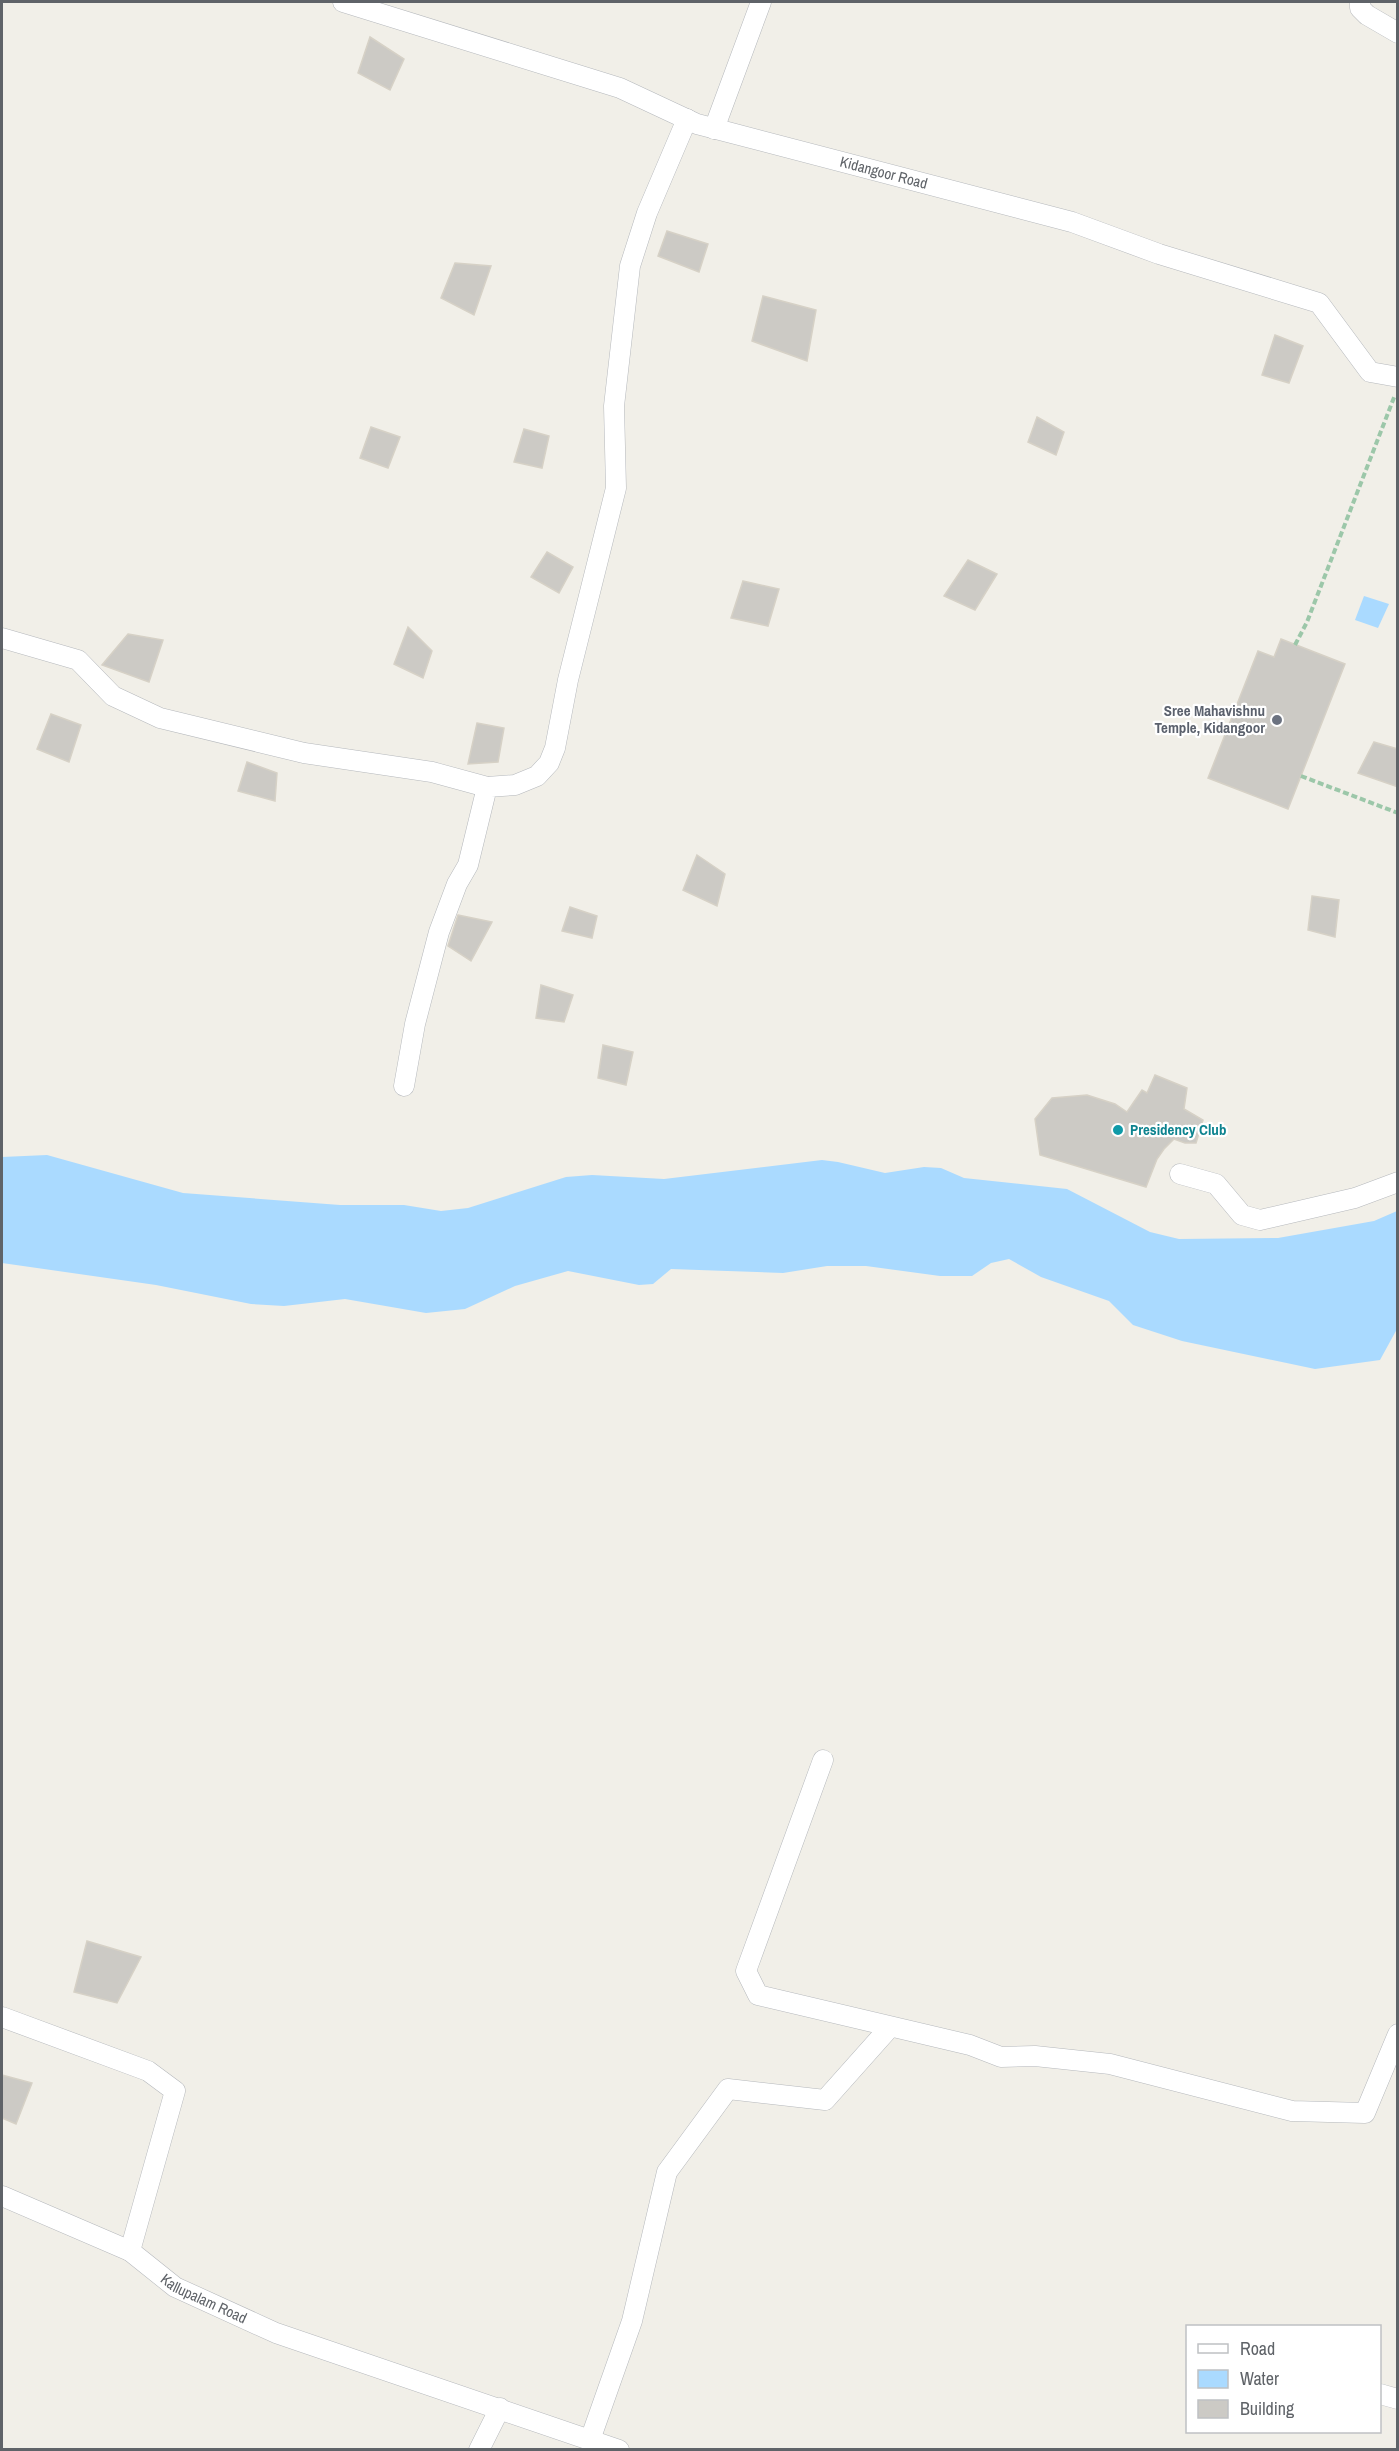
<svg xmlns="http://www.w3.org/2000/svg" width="1399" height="2451" viewBox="0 0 1399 2451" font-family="'Archivo Narrow',sans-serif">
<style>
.water{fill:#aadaff}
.building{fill:#cccac5;stroke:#d6d1c6;stroke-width:1.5}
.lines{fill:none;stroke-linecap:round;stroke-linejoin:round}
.minor-casing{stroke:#b5b8bc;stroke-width:21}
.path{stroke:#9cc7a9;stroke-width:4;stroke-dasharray:6 3;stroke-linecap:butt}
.minor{stroke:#fff;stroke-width:20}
.worship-dot{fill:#6b7280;stroke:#fff;stroke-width:2}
.culture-dot{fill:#0f9aa8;stroke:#fff;stroke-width:2}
.labels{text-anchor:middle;stroke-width:4.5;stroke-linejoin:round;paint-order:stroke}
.street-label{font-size:15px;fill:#5f6368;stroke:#fff}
.worship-label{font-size:15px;font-weight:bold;fill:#5b616d;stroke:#fff;text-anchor:end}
.culture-label{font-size:15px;font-weight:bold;fill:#0d838f;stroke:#fff;text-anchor:start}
</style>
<rect width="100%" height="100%" fill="#f1efe8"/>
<g class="water">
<polygon points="1364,596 1389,604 1378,628 1355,620"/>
<polygon points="47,1155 183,1193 340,1205 404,1205 441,1211 468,1208 566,1177 592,1175 664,1179 822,1160 838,1162 885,1173 924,1167 941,1168 964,1178 1067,1189 1150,1232 1179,1239 1278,1238 1374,1221 1397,1211 1397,1329 1380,1360 1315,1369 1182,1341 1133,1325 1109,1301 1041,1277 1009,1259 991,1263 972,1276 940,1276 866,1266 827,1266 783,1273 671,1269 653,1284 639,1285 568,1271 515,1286 465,1309 426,1313 345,1299 284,1306 251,1304 156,1285 2,1263 2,1157"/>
</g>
<g class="building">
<polygon points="370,37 404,59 390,90 358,73"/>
<polygon points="667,231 708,244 699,272 658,256"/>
<polygon points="455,263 491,266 474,315 441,298"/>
<polygon points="763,296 816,310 807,361 752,341"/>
<polygon points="1275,335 1303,346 1289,383 1262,375"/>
<polygon points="1037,417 1064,432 1056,455 1028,442"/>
<polygon points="371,427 400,437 388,468 360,458"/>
<polygon points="524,429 549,436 542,468 514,462"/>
<polygon points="547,552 573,567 559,593 531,577"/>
<polygon points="968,560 997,574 975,610 944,596"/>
<polygon points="743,581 779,589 768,626 731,618"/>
<polygon points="408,627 432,651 423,678 394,664"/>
<polygon points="128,634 163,640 149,682 102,665"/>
<polygon points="1281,639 1345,664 1288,809 1208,778 1258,651 1274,657"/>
<polygon points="51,714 81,725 69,762 37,749"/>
<polygon points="477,723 504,728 498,762 468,764"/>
<polygon points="1374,742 1398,749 1398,787 1358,773"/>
<polygon points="247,762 277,773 275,801 238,791"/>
<polygon points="697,855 725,874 717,906 683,890"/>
<polygon points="1312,896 1339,900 1335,937 1308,930"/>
<polygon points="570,907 597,916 592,938 562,931"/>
<polygon points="458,915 492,922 471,961 448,946"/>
<polygon points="541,985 573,995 564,1022 536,1018"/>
<polygon points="603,1045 633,1052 626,1085 598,1078"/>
<polygon points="1155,1075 1187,1088 1184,1109 1203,1120 1196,1143 1185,1143 1174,1139 1164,1149 1157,1159 1146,1187 1040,1155 1035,1119 1052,1098 1087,1095 1115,1104 1127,1112 1142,1090 1147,1093"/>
<polygon points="87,1941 141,1957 117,2003 74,1992"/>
<polygon points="2,2075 32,2083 16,2124 2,2118"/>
</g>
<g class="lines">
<defs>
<g id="minor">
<path id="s1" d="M343,2L620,88L697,124L1072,222L1159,254L1319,303L1370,372L1398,377"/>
<polyline points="1360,2 1360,8 1367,15 1398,33"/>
<polyline points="714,129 761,2"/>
<polyline points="2,638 78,660 113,696 160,718 304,753 432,772 487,787"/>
<polyline points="404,1086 415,1024 439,932 457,884 468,865 487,787 515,785 537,776 549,763 555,748 568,680 616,488 614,406 630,266 647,213 687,119"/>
<polyline points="1180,1174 1216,1184 1242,1215 1260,1220 1355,1198 1398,1182"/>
<polyline points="823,1760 746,1971 758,1995 970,2045 1001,2057 1035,2056 1110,2064 1292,2111 1365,2113 1398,2034"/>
<path id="s2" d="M2,2017L148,2071L175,2091L130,2251L175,2287L276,2333L619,2450"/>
<polyline points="2,2196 130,2251"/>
<polyline points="1380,2394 1398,2399"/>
<polyline points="590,2440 632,2321 667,2172 728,2089 825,2100 890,2027"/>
<polyline points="479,2450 500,2408"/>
</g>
</defs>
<use href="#minor" class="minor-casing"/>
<g class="path">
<polyline points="1295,645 1307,622 1395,395"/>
<polyline points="1301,776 1398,813"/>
</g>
<use href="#minor" class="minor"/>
</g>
<circle class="worship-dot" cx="1277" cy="720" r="6"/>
<circle class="culture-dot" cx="1118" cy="1130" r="6"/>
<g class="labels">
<g class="street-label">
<text dy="5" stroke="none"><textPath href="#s1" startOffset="568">Kidangoor Road</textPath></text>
<text dy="5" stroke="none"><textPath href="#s2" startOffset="444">Kallupalam Road</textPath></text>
</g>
<g class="worship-label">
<text x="1265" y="716">Sree Mahavishnu<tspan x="1265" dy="17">Temple, Kidangoor</tspan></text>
</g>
<g class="culture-label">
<text x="1130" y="1135">Presidency Club</text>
</g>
</g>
<rect width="1399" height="2451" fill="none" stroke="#5f6368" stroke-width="6"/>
<rect x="1186" y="2325" width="195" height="108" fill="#ffffff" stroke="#bfc1c3" stroke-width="1.5"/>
<rect x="1198" y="2344" width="30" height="9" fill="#ffffff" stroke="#bfc1c3" stroke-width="1.5"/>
<text x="1240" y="2355" font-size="18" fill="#5f6368">Road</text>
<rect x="1198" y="2370" width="30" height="18" fill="#aadaff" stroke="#bfc1c3" stroke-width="1.5"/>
<text x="1240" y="2385" font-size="18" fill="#5f6368">Water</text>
<rect x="1198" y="2400" width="30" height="18" fill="#cccac5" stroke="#bfc1c3" stroke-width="1.5"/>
<text x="1240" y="2415" font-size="18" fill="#5f6368">Building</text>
</svg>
